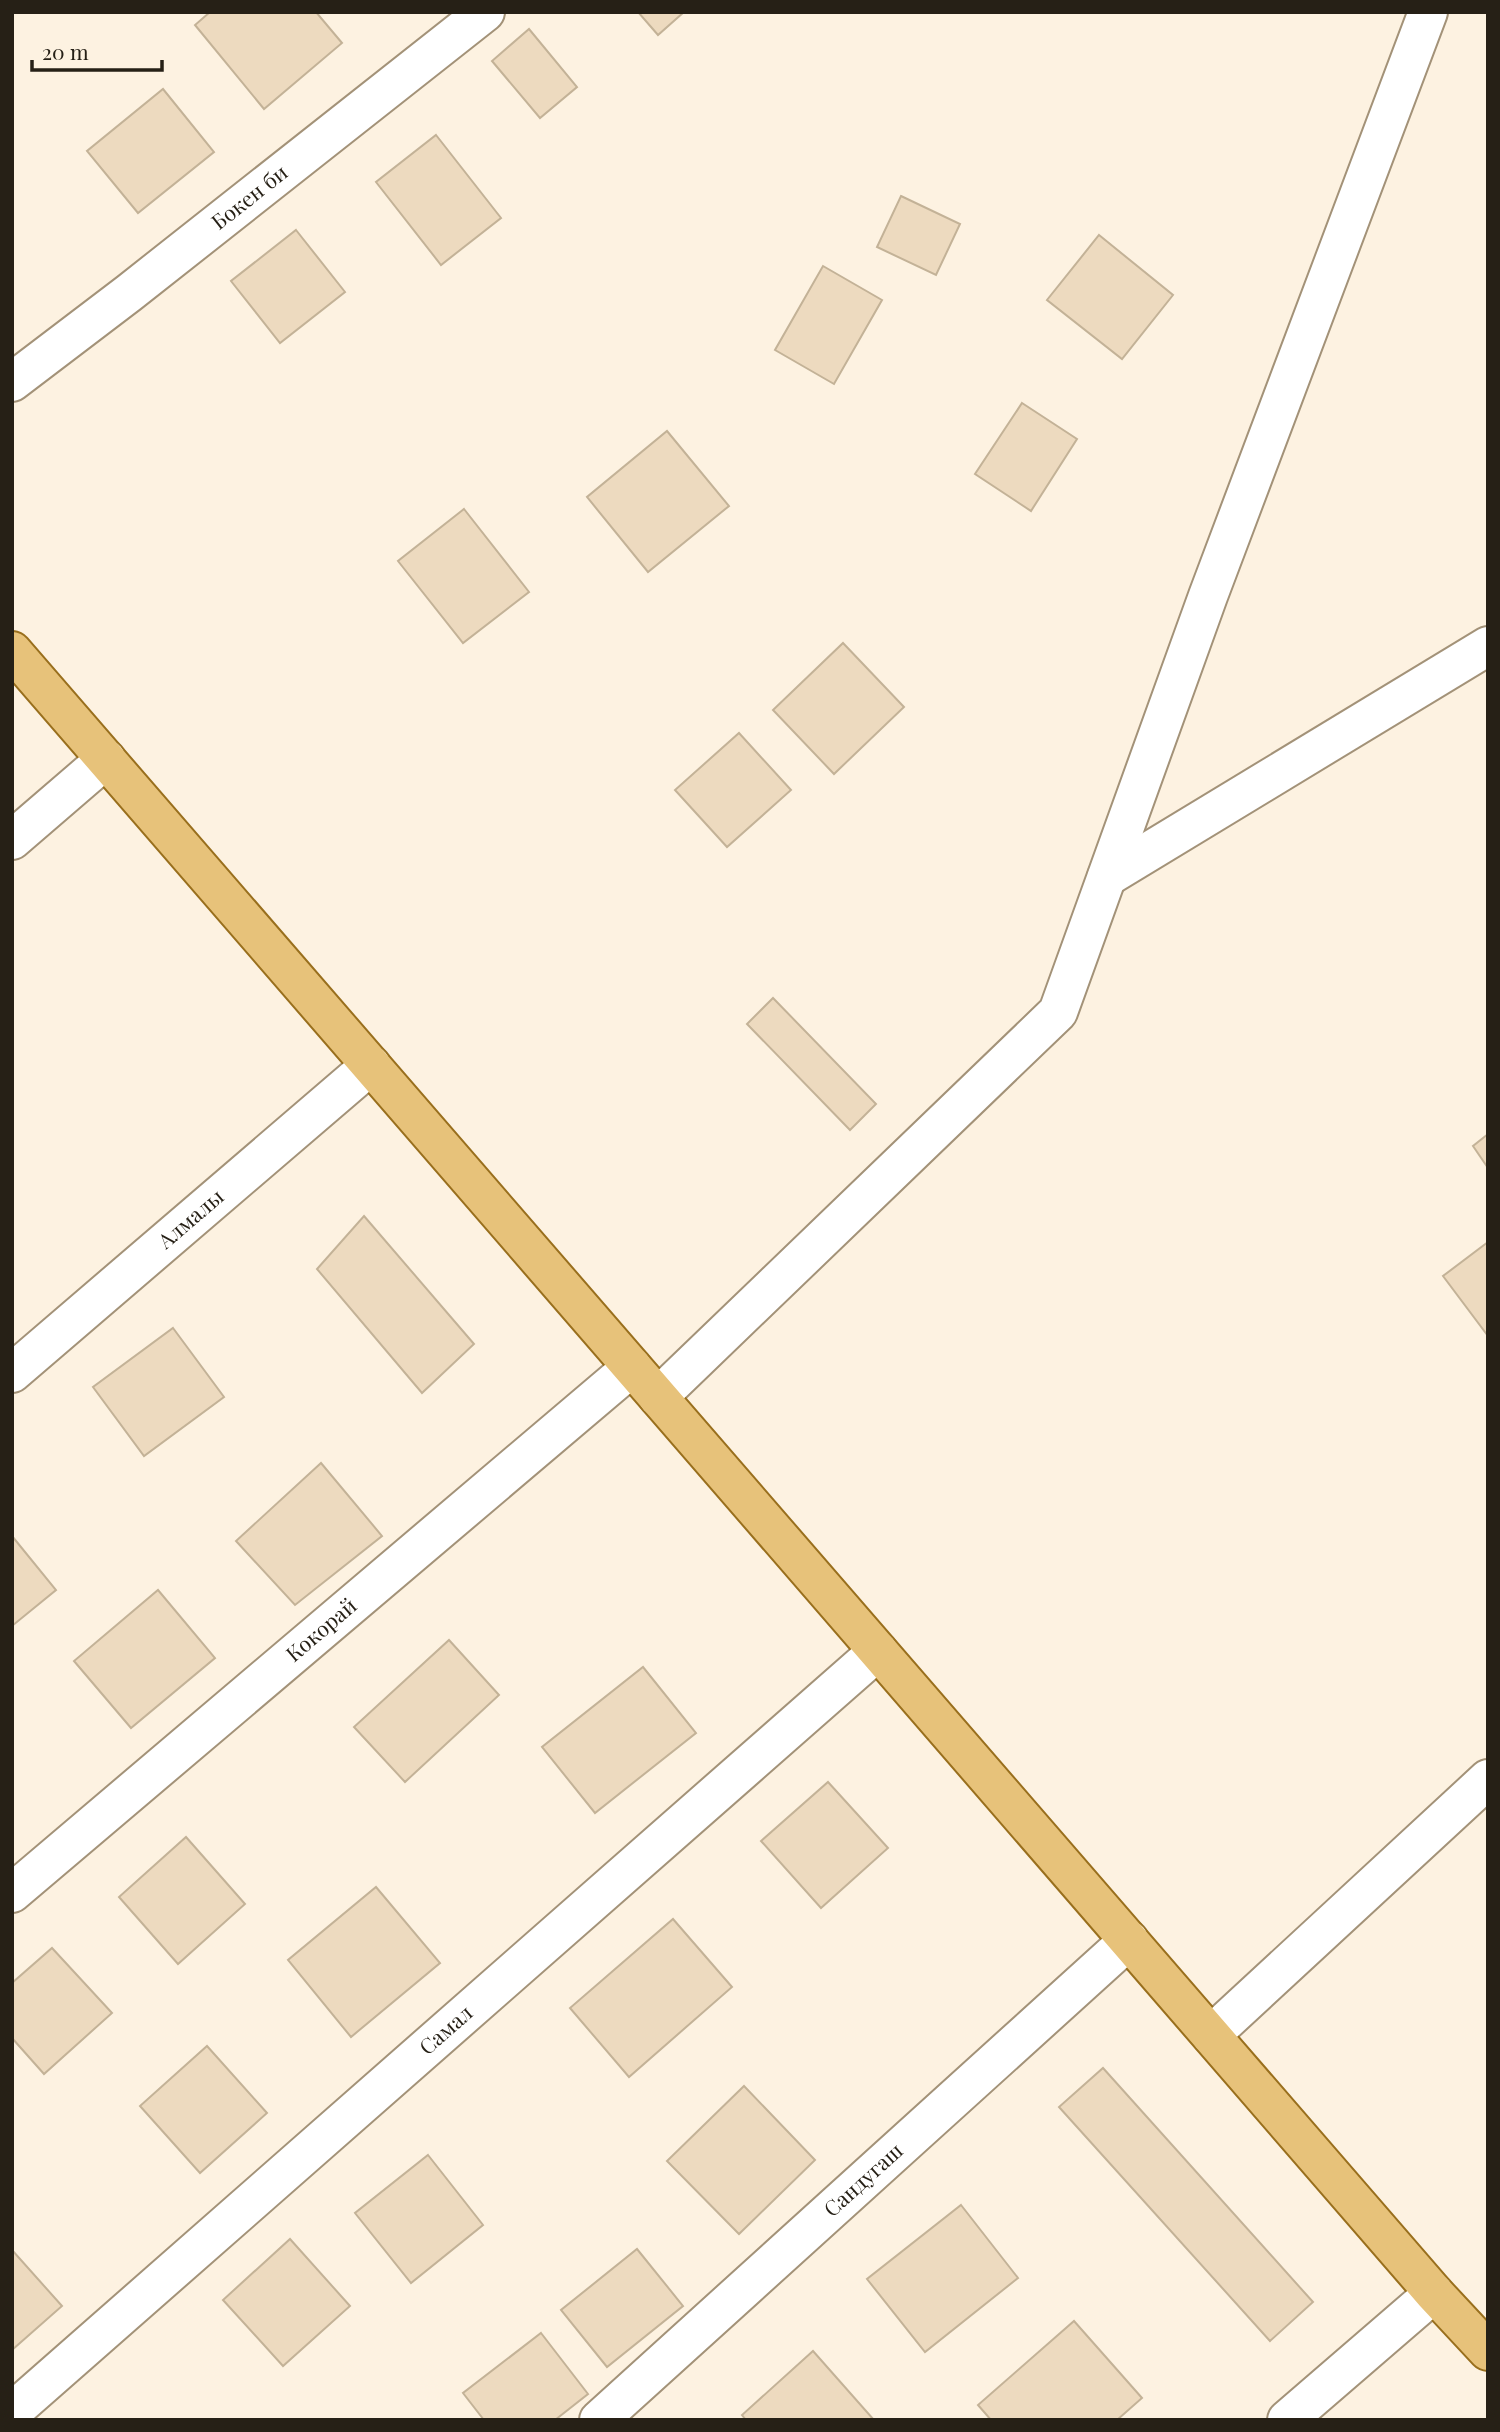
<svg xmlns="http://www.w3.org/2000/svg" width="1500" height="2432" viewBox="0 0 1500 2432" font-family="'Playfair Display',serif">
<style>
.building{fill:#eddabf;stroke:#c3b297;stroke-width:2}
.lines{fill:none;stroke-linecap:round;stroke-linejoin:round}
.minor-casing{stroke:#a39278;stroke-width:42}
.major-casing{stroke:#996f1d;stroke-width:42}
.minor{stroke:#fff;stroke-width:38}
.major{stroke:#e7c27a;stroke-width:38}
.labels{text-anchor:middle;stroke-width:7;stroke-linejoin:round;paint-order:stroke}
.street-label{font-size:21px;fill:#262016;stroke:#fdf2e1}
</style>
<rect width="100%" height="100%" fill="#fdf2e1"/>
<g class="building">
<polygon points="210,12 316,12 342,43 264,109 195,25"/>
<polygon points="638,12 684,12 658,35"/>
<polygon points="529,29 577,87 540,118 492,61"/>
<polygon points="163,89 214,152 138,213 87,151"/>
<polygon points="436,135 501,218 441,265 376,182"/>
<polygon points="901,196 960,224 936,275 877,247"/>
<polygon points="296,230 345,292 280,343 231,281"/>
<polygon points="1099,235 1173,295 1122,359 1047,300"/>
<polygon points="823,266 882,300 834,384 775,350"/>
<polygon points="1022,403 1077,439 1031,511 975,474"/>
<polygon points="667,431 729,506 648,572 587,497"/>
<polygon points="464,509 529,592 463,643 398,561"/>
<polygon points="843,643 904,707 834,774 773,710"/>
<polygon points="739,733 791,790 727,847 675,790"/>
<polygon points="773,998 876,1104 850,1130 747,1024"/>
<polygon points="1488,1134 1488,1168 1473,1146"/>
<polygon points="364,1216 474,1344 422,1393 317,1269"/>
<polygon points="1488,1242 1488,1336 1443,1276"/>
<polygon points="173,1328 224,1397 144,1456 93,1387"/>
<polygon points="321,1463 382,1536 295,1605 236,1541"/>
<polygon points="12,1536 56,1590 12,1626"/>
<polygon points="158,1590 215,1658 131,1728 74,1661"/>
<polygon points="449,1640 499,1695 405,1782 354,1727"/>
<polygon points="643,1667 696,1733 595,1813 542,1747"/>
<polygon points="828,1782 888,1848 821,1908 761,1841"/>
<polygon points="186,1837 245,1904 178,1964 119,1897"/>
<polygon points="376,1887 440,1963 351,2037 288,1960"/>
<polygon points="673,1919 732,1987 629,2077 570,2008"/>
<polygon points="52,1948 112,2013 44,2074 12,2038 12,1983"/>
<polygon points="207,2046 267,2113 200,2173 140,2106"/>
<polygon points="1103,2068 1313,2302 1270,2341 1059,2107"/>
<polygon points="744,2086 815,2160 739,2234 667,2161"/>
<polygon points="428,2155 483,2225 411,2283 355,2213"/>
<polygon points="961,2205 1018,2278 925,2352 867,2279"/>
<polygon points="290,2239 350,2306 283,2366 223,2300"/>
<polygon points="637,2249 683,2306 607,2367 561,2310"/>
<polygon points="12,2250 62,2306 12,2350"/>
<polygon points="1074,2321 1142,2398 1117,2420 991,2420 978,2405"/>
<polygon points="541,2333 588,2394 555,2420 484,2420 463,2393"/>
<polygon points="813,2351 874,2420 746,2420 742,2415"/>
</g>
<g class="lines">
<defs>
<g id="minor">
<path id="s1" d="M12,382L129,293L485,12"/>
<polyline points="12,840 106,759"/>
<polyline points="1107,877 1488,646"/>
<path id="s2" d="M12,1373L371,1065"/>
<polyline points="658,1397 1058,1012 1208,596 1428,12"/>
<path id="s3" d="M12,1893L632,1367"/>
<polyline points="1211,2035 1488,1779"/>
<path id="s4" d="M12,2412L878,1651"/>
<path id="s5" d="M599,2420L1129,1940"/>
<polyline points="1287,2420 1434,2293"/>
</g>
<polyline id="major" points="12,651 1434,2293 1488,2351"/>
</defs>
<use href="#minor" class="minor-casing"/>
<use href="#major" class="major-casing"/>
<use href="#minor" class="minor"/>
<use href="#major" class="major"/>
</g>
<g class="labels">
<g class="street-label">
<text dy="7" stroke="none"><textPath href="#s1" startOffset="301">Бокен би</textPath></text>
<text dy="7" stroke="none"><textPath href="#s2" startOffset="236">Алмалы</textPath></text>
<text dy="7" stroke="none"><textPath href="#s3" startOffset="406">Кокорай</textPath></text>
<text dy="7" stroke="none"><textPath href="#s4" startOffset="578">Самал</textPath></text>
<text dy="7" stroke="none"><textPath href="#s5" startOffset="357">Сандугаш</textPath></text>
</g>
</g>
<rect width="1500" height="2432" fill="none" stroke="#262016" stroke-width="28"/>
<path d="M32 60v10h130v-10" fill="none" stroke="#262016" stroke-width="3.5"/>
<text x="42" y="60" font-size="21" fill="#262016" stroke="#fdf2e1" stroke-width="5" paint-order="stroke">20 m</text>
</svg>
